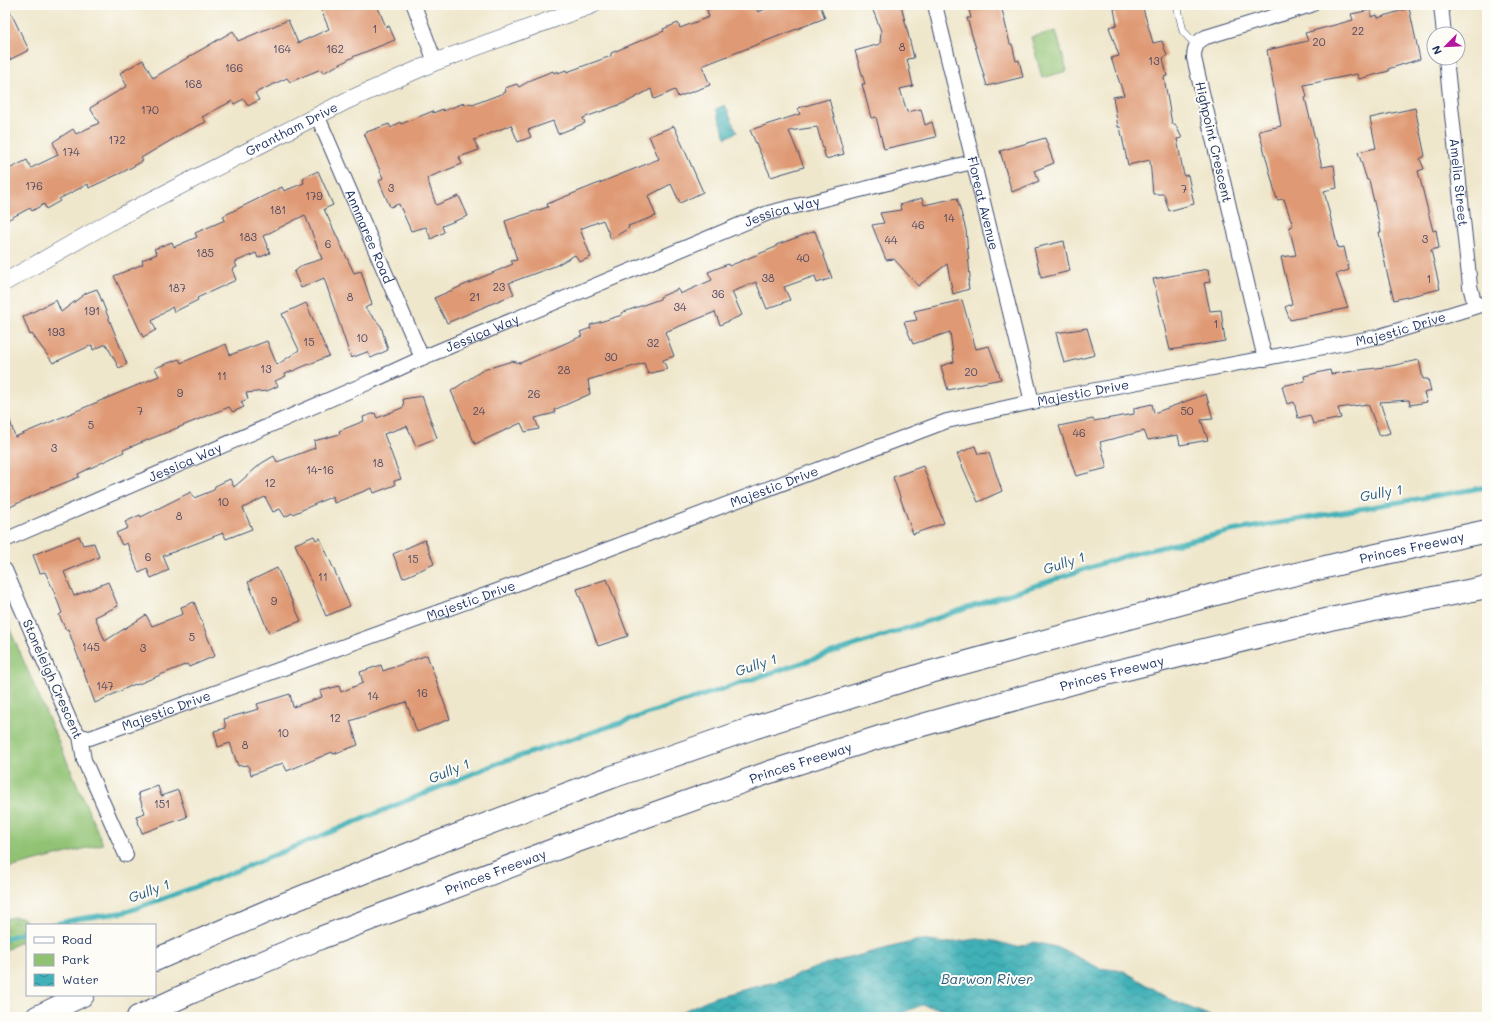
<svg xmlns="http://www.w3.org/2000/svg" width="1492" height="1022" viewBox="0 0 1492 1022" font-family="Mali,sans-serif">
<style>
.green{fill:#91c273;stroke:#567868}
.wetland{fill:url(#wetland-marsh);stroke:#567868}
.water{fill:url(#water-waves);stroke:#2e708a}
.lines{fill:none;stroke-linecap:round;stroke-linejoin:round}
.stream{stroke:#40b1b7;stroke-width:5}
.building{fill:#df9a74}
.service-casing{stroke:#3b4b6e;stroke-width:8}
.minor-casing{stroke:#3b4b6e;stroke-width:16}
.tertiary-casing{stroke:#3b4b6e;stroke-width:18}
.motorway-casing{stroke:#3b4b6e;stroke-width:24}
.service{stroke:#fff;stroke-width:7}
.minor{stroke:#fff;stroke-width:14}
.tertiary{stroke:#fff;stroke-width:17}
.motorway{stroke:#fff;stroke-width:22}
.labels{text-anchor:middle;stroke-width:4;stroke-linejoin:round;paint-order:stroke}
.number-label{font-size:11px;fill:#4c4a64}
.street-label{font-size:13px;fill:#1b2f5e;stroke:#fdfcf7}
.water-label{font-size:14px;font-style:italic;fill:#285c7d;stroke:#fdfcf7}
</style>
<defs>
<pattern id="wetland-marsh" width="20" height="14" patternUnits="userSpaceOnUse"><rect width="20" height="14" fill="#91c273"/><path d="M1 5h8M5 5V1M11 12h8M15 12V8" fill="none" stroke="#769e62"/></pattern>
<pattern id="water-waves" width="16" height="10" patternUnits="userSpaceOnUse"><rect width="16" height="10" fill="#40b1b7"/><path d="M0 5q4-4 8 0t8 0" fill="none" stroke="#359098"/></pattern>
</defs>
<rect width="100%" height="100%" fill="#fdfcf7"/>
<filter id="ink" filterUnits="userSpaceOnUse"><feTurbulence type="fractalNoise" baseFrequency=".025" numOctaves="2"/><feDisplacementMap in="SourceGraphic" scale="8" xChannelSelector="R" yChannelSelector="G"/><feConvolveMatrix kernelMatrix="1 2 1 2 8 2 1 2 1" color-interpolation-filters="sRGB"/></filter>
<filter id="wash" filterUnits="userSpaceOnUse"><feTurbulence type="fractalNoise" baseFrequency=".012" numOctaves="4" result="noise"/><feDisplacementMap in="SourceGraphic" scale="16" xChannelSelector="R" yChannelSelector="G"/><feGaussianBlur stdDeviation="0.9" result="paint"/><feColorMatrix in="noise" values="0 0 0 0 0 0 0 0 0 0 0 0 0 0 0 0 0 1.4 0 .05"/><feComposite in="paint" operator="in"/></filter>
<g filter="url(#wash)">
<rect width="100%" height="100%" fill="#efe7cc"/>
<g class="green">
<polygon points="1056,31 1067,71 1042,78 1031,37"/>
<polygon points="5,618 103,844 5,869"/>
</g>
<polygon class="wetland" points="14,917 23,918 27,925 30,925 27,925 27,942 19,942 5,951 5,919"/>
<g class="water">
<polygon points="725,105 737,132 726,138 716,109"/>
<polygon points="977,939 995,941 1017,947 1034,942 1060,948 1099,968 1124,971 1176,1002 1213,1017 983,1017 922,1005 892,1017 670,1017 714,997 783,980 825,964 919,940 946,943"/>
</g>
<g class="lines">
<g class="stream">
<polyline points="51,925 77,919 126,912 214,880 496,764 1128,555 1231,531 1487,487"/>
<polyline points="5,939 27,931"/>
</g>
</g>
<g id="blocks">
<g class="building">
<polygon points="5,5 7,5 29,50 5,62"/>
<polygon points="319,5 377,5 386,27 389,26 395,40 355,56 323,73 321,69 290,82 287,78 255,93 259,100 248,106 244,99 234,104 232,101 202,117 206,122 185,132 141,158 143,161 123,172 89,188 88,184 59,199 60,201 46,209 44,204 32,211 30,208 5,221 5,171 27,160 31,168 58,155 53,142 73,129 76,134 99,123 90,108 127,86 120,73 143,60 153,78 233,31 238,41 288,20 298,43 329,29"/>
<polygon points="720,5 756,5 758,12 776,5 820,5 825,18 702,66 710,85 678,97 675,90 654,99 651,89 627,102 583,118 585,123 558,134 553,121 528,130 531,137 518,142 511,125 474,140 479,150 459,157 462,164 427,178 436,205 459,196 468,216 442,226 444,232 431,239 426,227 411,231 399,204 390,207 379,181 383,178 364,133 389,124 391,128 400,122 401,124 433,111 433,113 443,109 443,111 464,103 465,105 471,103 472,105 506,92 505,88 517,84 519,87 535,78 553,71 554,73 558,71 558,73 566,70 567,72 611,56 611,53 664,31 663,29 678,23 680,28 709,17 707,10"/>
<polygon points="871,5 901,5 914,58 907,59 913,86 900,89 907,112 921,109 925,125 932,122 936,137 884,149 876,117 871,118 862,84 865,84 855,51 880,44 881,31"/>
<polygon points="968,5 1001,5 1010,44 1012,44 1016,61 1019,60 1023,77 987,86 967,18 971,18"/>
<polygon points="1129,5 1142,5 1153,43 1162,41 1167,56 1163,58 1167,76 1164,77 1172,124 1175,124 1182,138 1177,139 1184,176 1188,175 1194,204 1169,211 1164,194 1153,194 1150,160 1128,165 1120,127 1118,127 1113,97 1124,95 1111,58 1119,56 1109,27 1117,25 1114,9"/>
<polygon points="1409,8 1420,59 1388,69 1389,71 1359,79 1357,74 1304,85 1307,97 1305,98 1322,167 1334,165 1337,188 1324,191 1338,248 1344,247 1349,270 1336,274 1348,308 1290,320 1285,307 1292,304 1281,257 1296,255 1289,227 1293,226 1284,199 1277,200 1259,131 1281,126 1267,50 1308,41 1305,33 1353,20 1351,14 1371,10 1371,17 1377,15 1378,18"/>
<polygon points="829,99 844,154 826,159 817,127 789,131 804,167 771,177 750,130 800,114 798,108"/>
<polygon points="1415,108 1425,156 1420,159 1424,169 1418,171 1433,231 1436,230 1439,248 1431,250 1440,289 1394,300 1387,273 1379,232 1381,232 1369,180 1367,180 1358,152 1376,148 1370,118"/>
<polygon points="674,126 703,192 680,203 671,184 648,196 656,216 628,226 629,228 611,239 603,220 580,229 591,257 580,262 575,255 555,266 509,283 514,294 447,323 434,298 513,264 511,261 517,260 505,221 548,207 547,204 659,159 649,136"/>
<polygon points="1045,138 1054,163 1034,171 1039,181 1012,192 1000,151"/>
<polygon points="318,171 333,205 324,209 354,273 361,271 372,304 365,308 381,326 388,350 371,358 367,352 351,358 324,278 301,288 294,272 303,265 322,259 305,215 263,236 270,253 258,258 256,253 235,262 237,267 232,269 236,280 197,298 198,300 174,312 172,307 152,321 156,330 143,337 114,276 143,264 142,260 157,254 154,249 172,242 174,247 197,237 195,233 225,220 223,216 282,187 284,191 304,183 303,178"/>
<polygon points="922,198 924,205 957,198 966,230 970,277 968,283 969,289 953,294 947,264 918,286 894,259 886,260 872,225 884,223 880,213 901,210 900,205"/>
<polygon points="815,231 832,278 817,283 815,276 784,287 790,300 767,309 756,282 732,292 742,315 720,325 715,312 665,332 674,356 663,360 667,369 648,374 644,363 588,380 590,394 554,410 555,413 535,418 539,429 525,432 521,423 475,444 451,391 483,370 512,361 520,363 582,336 580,332 591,328 590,325 622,315 621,313 660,299 660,297 678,289 680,294 712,280 708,272 728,264 729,266 776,247 776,245"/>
<polygon points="1064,241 1070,271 1041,278 1034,248"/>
<polygon points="1208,269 1210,282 1204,283 1210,311 1221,310 1225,341 1170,350 1153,279"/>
<polygon points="97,289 127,364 119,368 106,344 93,350 92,345 53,363 32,334 30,335 23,317 56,300 61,312 86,293"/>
<polygon points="962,300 976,349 989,346 1001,379 948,390 941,366 954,362 950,332 913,344 904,322 917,320 914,311"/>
<polygon points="306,303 329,356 285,374 286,376 275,381 278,386 267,391 246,393 248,399 241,402 244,407 233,412 229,407 123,450 124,452 78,474 79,477 52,488 52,487 10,507 5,498 5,414 8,414 15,437 159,376 155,368 179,359 181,363 226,344 230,355 267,341 277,365 299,350 282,314"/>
<polygon points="1087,328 1095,355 1064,363 1056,333"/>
<polygon points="1419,360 1423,379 1428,379 1431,391 1424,393 1427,402 1410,405 1409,400 1380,402 1390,433 1380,436 1368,404 1338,408 1341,418 1313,424 1310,415 1298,418 1294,402 1287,404 1282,386 1305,381 1304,376 1330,370 1331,374 1391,366"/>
<polygon points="1206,394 1213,419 1201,420 1208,440 1180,445 1178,435 1148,440 1144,431 1100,442 1107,468 1076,476 1059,426 1093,419 1094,421 1134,414 1134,408 1152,404 1154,413"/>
<polygon points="422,396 437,438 416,446 407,426 384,434 401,479 394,481 395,485 374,493 372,488 334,503 333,496 293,514 292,513 285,517 280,509 273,512 265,497 243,508 252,529 226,539 223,533 163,556 169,570 151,578 147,569 139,573 127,543 122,545 116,533 128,528 125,522 140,515 141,517 191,492 194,498 214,490 215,486 230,479 234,487 262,463 274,456 277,462 315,448 314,441 340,434 339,431 364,421 363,417 375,413 377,418 404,407 403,399"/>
<polygon points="975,446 978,454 989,453 1002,491 978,502 957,454"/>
<polygon points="923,466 944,523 913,534 893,477"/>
<polygon points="79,536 83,545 94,543 99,557 64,572 74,596 108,582 118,606 95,617 105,641 146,615 152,626 183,614 181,607 194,602 215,656 189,667 187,664 136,685 135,684 95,703 68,629 66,630 59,615 62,613 53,589 45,572 40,573 33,555"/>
<polygon points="314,536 316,540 320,538 350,606 326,616 295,544"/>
<polygon points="425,540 434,564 403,578 393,554"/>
<polygon points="277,568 301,621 269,633 248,582"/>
<polygon points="607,579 628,636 598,646 577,589"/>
<polygon points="427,655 450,719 417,732 406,702 350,721 358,745 333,754 332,752 287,771 283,763 251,775 248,765 238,766 230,743 218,747 214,731 226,728 224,719 259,709 257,704 290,694 293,707 322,697 320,691 339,686 341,692 363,683 360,672 381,665 383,671"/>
<polygon points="158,786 161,796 178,790 187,817 142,833 136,816 145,813 138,793"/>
</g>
</g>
</g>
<g filter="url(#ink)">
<use href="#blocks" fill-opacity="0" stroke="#3b4b6e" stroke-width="1"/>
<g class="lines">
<defs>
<polyline id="service" points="1177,5 1183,31 1196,45"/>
<g id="minor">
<polyline points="414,5 435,62"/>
<path id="s1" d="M935,5L1032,402"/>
<polyline points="1441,5 1444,34"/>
<path id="s2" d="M1446,58L1470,286L1475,306"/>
<path id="s3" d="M317,115L422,358"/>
<path d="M1265,359L1194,58C1194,48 1197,41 1206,37L1311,5"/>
<path id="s4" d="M5,540L372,381L422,358L768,213L972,162"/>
<polyline points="5,570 72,726 80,736 84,760 126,855"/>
<path id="s5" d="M80,736L90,738L516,584L947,421L1032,402L1377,337L1487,303"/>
</g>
<g id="tertiary">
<path id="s6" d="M5,282L117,218L346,101L435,62L592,5"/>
</g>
<g id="motorway">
<path id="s7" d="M155,960L277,907L434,844L612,777L753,728L927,673L1242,587L1363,558L1487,531"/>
<polyline points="37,1017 83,995"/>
<path id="s8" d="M138,1017L192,992L320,938L569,844L770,772L883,736L1098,676L1330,619L1487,587"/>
</g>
</defs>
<use href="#service" class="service-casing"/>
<use href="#minor" class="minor-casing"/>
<use href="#tertiary" class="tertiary-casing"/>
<use href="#motorway" class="motorway-casing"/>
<use href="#service" class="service"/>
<use href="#minor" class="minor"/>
<use href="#tertiary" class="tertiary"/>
<use href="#motorway" class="motorway"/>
</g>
</g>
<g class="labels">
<g class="number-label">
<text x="375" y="33">1</text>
<text x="1358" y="35">22</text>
<text x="1319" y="46">20</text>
<text x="902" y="51">8</text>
<text x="282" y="53">164</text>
<text x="335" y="53">162</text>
<text x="1154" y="65">13</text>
<text x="234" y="72">166</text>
<text x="193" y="88">168</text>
<text x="150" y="114">170</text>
<text x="117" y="144">172</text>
<text x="71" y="156">174</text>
<text x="34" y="190">176</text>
<text x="391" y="192">3</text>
<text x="1184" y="193">7</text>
<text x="314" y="200">179</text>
<text x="278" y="214">181</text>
<text x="949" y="222">14</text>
<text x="918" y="229">46</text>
<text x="248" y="241">183</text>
<text x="1425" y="243">3</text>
<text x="891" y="244">44</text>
<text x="328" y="248">6</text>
<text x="205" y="257">185</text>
<text x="803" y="262">40</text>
<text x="768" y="282">38</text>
<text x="1429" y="283">1</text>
<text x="499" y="291">23</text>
<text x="177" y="292">187</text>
<text x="718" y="298">36</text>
<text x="350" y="301">8</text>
<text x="475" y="301">21</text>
<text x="680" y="311">34</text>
<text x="92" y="315">191</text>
<text x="1216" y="328">1</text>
<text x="56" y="336">193</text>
<text x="362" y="342">10</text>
<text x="309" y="346">15</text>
<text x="653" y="347">32</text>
<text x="611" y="361">30</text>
<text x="266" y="373">13</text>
<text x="564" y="374">28</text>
<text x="971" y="376">20</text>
<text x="222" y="380">11</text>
<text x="180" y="397">9</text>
<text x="534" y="398">26</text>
<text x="140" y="415">7</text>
<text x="479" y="415">24</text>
<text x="1187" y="415">50</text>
<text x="91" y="429">5</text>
<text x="1079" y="437">46</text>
<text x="54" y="452">3</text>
<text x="378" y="467">18</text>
<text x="320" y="474">14-16</text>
<text x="270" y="487">12</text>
<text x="223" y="506">10</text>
<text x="179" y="520">8</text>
<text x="148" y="561">6</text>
<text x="413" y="563">15</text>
<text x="323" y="581">11</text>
<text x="274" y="605">9</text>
<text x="192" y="641">5</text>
<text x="91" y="651">145</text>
<text x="143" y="652">3</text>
<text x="105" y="690">147</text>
<text x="422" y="697">16</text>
<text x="373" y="700">14</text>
<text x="335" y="722">12</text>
<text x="283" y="737">10</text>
<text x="245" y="749">8</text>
<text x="162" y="808">151</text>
</g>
<g class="street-label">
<text dy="5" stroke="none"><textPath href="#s6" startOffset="325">Grantham Drive</textPath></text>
<text transform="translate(1214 142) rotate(77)" y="5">Highpoint Crescent</text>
<text dy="5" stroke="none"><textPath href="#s2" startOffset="125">Amelia Street</textPath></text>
<text dy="5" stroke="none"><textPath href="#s1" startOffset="204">Floreat Avenue</textPath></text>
<text dy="5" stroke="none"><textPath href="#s4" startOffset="844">Jessica Way</textPath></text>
<text dy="5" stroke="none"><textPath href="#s3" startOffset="132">Annmaree Road</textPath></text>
<text dy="5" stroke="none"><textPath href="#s5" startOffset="1387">Majestic Drive</textPath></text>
<text dy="5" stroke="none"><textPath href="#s4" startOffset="520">Jessica Way</textPath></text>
<text dy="5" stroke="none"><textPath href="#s5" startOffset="1063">Majestic Drive</textPath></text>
<text dy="5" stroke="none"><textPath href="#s4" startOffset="196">Jessica Way</textPath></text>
<text dy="5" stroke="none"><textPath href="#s5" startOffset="739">Majestic Drive</textPath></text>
<text dy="5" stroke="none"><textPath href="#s7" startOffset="1325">Princes Freeway</textPath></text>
<text dy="5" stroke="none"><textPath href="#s5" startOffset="415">Majestic Drive</textPath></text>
<text dy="5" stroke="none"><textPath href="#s8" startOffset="1034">Princes Freeway</textPath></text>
<text transform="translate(53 679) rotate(66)" y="5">Stoneleigh Crescent</text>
<text dy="5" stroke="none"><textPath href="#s5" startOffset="91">Majestic Drive</textPath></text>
<text dy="5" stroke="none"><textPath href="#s8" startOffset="710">Princes Freeway</textPath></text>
<text dy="5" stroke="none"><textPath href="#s8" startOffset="386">Princes Freeway</textPath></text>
</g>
<g class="water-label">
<text transform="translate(1381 493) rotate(-10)" y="5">Gully 1</text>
<text transform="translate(1064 563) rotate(-18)" y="5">Gully 1</text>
<text transform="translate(756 665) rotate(-18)" y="5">Gully 1</text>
<text transform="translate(449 771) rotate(-22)" y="5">Gully 1</text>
<text transform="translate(149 891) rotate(-20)" y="5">Gully 1</text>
<text x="987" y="984">Barwon River</text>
</g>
</g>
<rect width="1492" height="1022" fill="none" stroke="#fdfcf7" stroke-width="20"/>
<rect x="26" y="924" width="130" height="72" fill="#fdfcf7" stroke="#a3aaba"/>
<rect x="34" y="937" width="20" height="6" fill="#ffffff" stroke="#a3aaba"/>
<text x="62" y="944" font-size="12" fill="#1b2f5e">Road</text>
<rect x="34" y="954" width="20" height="12" fill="#91c273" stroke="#a3aaba"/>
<text x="62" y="964" font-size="12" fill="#1b2f5e">Park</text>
<rect x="34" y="974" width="20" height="12" fill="url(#water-waves)" stroke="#a3aaba"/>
<text x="62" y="984" font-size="12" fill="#1b2f5e">Water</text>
<g transform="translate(1446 46) rotate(246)"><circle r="19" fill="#fdfcf7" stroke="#a3aaba"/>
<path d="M0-3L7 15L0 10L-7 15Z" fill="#b5179e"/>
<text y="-6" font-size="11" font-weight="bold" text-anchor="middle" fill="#1b2f5e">N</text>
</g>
</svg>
